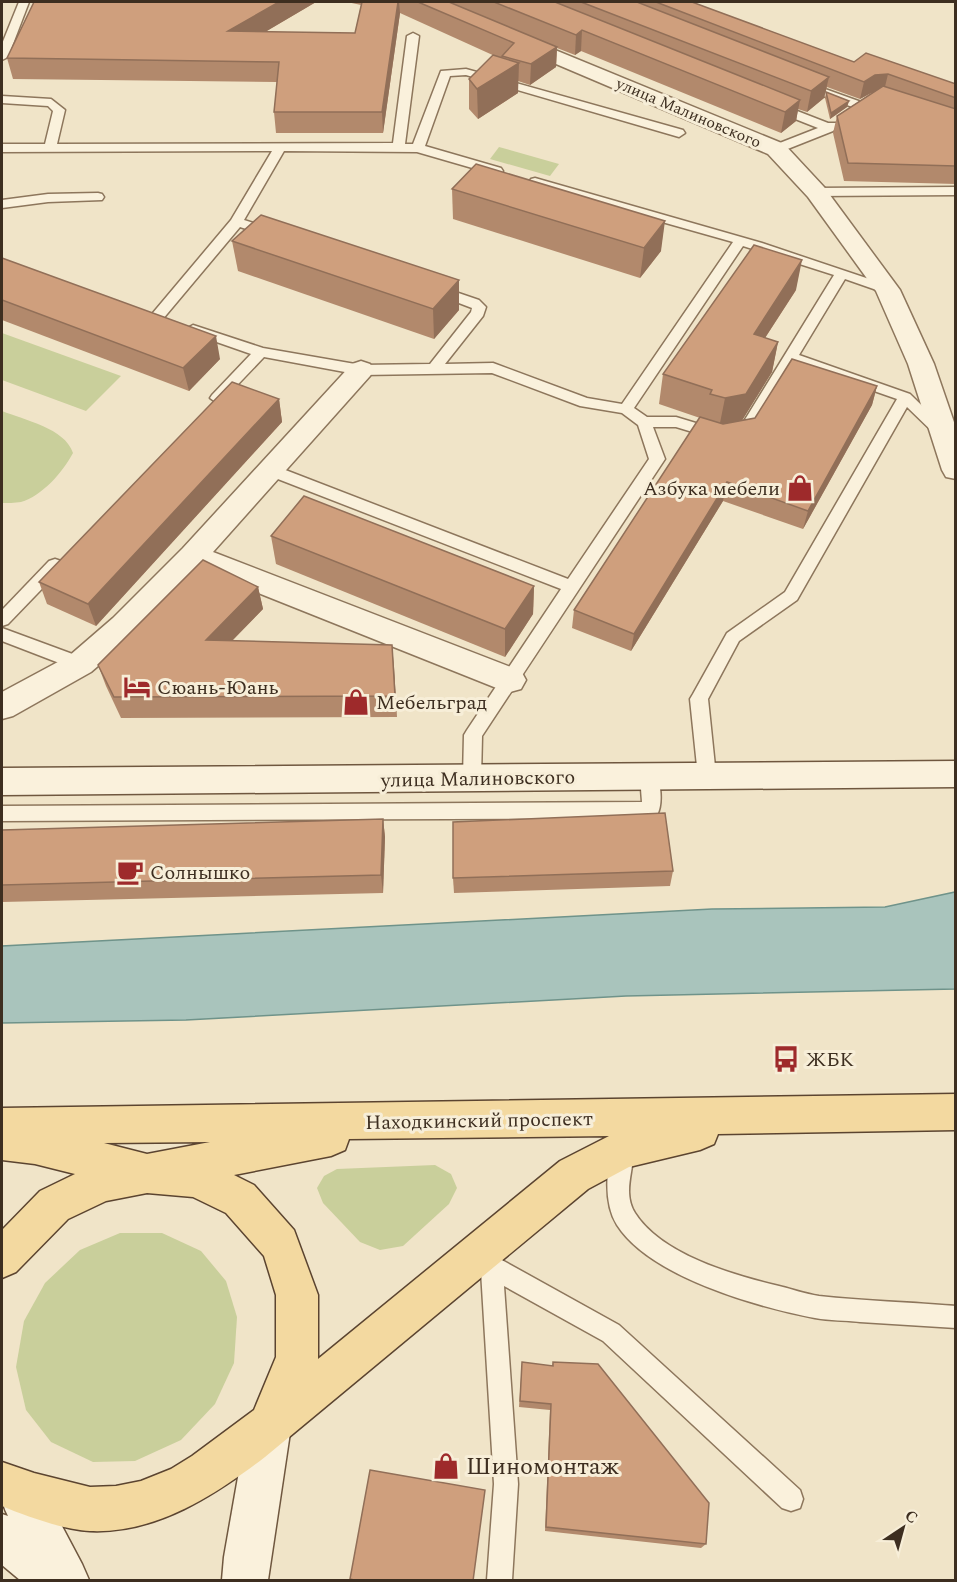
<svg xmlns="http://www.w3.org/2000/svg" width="957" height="1582" viewBox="0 0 957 1582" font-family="Spectral,serif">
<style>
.green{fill:#c9cf9b}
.water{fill:#a9c4bc;stroke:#6f938a;stroke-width:1.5}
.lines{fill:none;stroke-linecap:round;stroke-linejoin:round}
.service-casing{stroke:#8d765c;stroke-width:3}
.minor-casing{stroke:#8d765c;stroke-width:3}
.secondary-casing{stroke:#6f573f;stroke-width:3}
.primary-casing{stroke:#5b4430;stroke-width:3}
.service{fill:#faf1dc;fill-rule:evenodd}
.minor{fill:#faf1dc;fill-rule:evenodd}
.secondary{fill:#faf1dc;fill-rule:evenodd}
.primary{fill:#f3d9a0;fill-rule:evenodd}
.wall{fill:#b2896c}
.shaded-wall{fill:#916f58}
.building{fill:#cf9f7d;stroke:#916f58;stroke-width:1.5}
.labels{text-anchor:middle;stroke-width:6;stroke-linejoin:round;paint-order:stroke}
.far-street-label{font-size:16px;fill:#3d2e20;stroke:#f7eed8}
.poi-label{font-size:20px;fill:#3d2e20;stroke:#f7eed8;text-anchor:start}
.street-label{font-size:20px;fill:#3d2e20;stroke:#f7eed8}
.near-poi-label{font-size:24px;fill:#3d2e20;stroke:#f7eed8;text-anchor:start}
</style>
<rect width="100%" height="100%" fill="#f0e4c8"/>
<g class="green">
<polygon points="499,147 559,164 550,176 490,159"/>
<polygon points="2,333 121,376 86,411 2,380"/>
<path d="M2,411C24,420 65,428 73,453C63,472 42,496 21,502C15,503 7,503 2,503Z"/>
<polygon points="435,1165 451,1174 457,1188 449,1204 403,1246 380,1250 360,1242 323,1203 317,1188 324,1176 337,1169"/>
<polygon points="120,1233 162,1233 201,1251 226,1281 237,1317 234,1363 215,1404 181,1440 135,1461 93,1462 51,1442 26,1410 16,1367 24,1321 45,1283 80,1250"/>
</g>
<polygon class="water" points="955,892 955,989 626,996 186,1020 2,1023 2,946 712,909 885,907"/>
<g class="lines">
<defs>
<g id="service">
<polygon points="19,2 29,2 8,57 2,60 2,44"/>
<polygon points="413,33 419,36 405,144 413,144 441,71 466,69 683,130 685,133 679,137 466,75 450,76 425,146 501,168 503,171 501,174 493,174 417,152 284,151 244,220 275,230 276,233 275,236 270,237 240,227 162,320 152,320 150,317 152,314 231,220 272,151 2,152 2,144 45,144 53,111 48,106 2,103 2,96 51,99 65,110 57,144 393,143 407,36"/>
<polygon points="825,89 864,103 866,106 860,110 821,95 819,93"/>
<polygon points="774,102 828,123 836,123 838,126 833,131 780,152 772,152 772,146 818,128 770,109 768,106"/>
<path d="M535,178L762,243L893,287L895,290L893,293L888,294L845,279L799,355L910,394L949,432L947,436H937L907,407L797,600L739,641L708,699L716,776L713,781L707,783L701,781L698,776L690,699L693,694L727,633L785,592L897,399L794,363L751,434L719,440L676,427H653L665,459L482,736L481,778L478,783L472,785L466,783L463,778L464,735L467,730L561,589L265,474L262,470L270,465L275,466L568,579L649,459L638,425L622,413L580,406L492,373L361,375L264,357L222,401L217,403L210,398L212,395L251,354L188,332L186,329L193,325L263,348L361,365L430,364L471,312L472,308L430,292L428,289L430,286L435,285L479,300L486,307L483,316L445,364L493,363L587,398L622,404L733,242L531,185L529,182L531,179ZM743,246L834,275L741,426L719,430L676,417H647L634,408Z"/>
<polygon points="956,187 956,195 816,196 810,192 816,188"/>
<polygon points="98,193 102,194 104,197 102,200 48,202 2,208 2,200 48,194"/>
<polygon points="55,559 61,561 63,565 61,569 8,624 2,626 2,610 49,561"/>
<polygon points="2,628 86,659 88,664 86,669 80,671 2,641"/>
<path d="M649,769L655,771C661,781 663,805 657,815L651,818L2,821V806L642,802L640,776L643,771Z"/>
<path d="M623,1139L631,1142C639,1163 620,1189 635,1213C662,1255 733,1275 779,1286C792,1289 805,1294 819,1296C864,1301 910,1302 956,1306V1328C924,1326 892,1324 860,1322C845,1320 830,1321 815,1318C758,1307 650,1277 617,1225C603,1203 606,1165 615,1142Z"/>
<polygon points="480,1242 488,1245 500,1259 619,1325 800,1490 803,1499 800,1508 791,1511 782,1508 603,1341 504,1286 518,1484 512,1580 487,1580 494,1484 481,1271 469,1253 472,1245"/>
</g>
<g id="minor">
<polygon points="516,34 784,144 824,187 900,290 934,364 956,428 956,479 946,477 942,470 908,364 876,291 808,197 768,154 509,44 506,40 509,36"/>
<polygon points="361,361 370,364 374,370 370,376 213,552 521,671 526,680 521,689 510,692 499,689 198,569 135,634 91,672 13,716 2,719 2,692 69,656 113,618 183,548 352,364"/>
</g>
<g id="secondary">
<polygon points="956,761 956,787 2,795 2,768"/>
<polygon points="269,1404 284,1411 291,1426 268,1580 222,1580 224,1557 247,1426 254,1411"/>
<path d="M20,1471L36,1477L82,1564L89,1580H20L2,1565V1514L8,1516C1,1503 0,1491 4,1477Z"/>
</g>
<path id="primary" d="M956,1094V1130L718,1134L714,1144L700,1150L629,1167L588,1189L265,1457C215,1495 156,1534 90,1531C65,1530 25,1516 2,1506V1462L34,1473L90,1487L116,1486L141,1481L171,1469L192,1456L254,1410L276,1357V1295L264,1256L226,1213L193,1197L147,1193L106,1201L68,1219L16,1272L2,1278V1230L40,1191L75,1174L35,1164L2,1160V1108ZM609,1136L560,1161L318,1359V1295L294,1230L254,1185L234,1175L331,1156L345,1150L349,1139ZM210,1142L147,1154L104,1143Z"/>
</defs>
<use href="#service" class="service-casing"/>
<use href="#minor" class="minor-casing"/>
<use href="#secondary" class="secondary-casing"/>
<use href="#primary" class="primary-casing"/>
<use href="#service" class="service"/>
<use href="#minor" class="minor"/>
<use href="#secondary" class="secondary"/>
<use href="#primary" class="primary"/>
</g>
<g class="wall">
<polygon points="34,2 316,2 265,32 355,33 361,5 347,2 692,2 854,62 956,84 956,184 844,181 833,133 837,116 873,92 871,93 860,99 827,87 824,98 807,112 798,109 796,121 781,133 581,51 575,55 557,48 556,67 530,85 518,81 518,93 478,119 469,109 469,79 497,57 400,13 383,133 276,133 274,112 277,82 13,79 7,58"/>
<polygon points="826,92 849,101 847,107 830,119 825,98"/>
<polygon points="452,189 661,251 640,278 453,219"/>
<polygon points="232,241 459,310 434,339 238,271"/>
<polygon points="2,258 220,359 189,391 2,320"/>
<polygon points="796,290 765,338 778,342 772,372 742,420 755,418 877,386 872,405 803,529 723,501 631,651 572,628 574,610 700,418 659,404 663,374"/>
<polygon points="279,399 282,422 96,626 47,604 39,582"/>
<polygon points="271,536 534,586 533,614 505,657 276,564"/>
<polygon points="258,587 263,609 232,641 392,645 397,717 121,718 106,686 98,665"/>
<polygon points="383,819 385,837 383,893 2,902 2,830"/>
<polygon points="673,871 670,886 454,893 453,878"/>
<polygon points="522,1362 552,1366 553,1362 706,1544 701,1548 545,1531 550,1410 519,1407"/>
</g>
<g class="shaded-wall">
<polygon points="279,2 316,2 231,52 228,31"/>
<polygon points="398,2 399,2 400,13 383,133 382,112"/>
<polygon points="582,30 581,51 575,55 576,35"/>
<polygon points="557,47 556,67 530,85 531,64"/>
<polygon points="519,63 518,93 478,119 477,89"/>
<polygon points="888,74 884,91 871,93 860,99 864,82 875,75"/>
<polygon points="829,77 824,98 807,112 811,91"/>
<polygon points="800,100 796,121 781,133 785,112"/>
<polygon points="849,101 847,107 830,119 831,113"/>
<polygon points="665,221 661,251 640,278 644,248"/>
<polygon points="802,260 796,290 748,364 754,334"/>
<polygon points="459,280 459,310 434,339 433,309"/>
<polygon points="216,336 220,359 189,391 183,368"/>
<polygon points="778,342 772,372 740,424 719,428 725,398"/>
<polygon points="877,386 872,405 803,529 808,511"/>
<polygon points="279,399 282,422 96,626 88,604"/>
<polygon points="727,482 723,501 631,651 634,634"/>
<polygon points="534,586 533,614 505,657 505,629"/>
<polygon points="258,587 263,609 212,661 206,640"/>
<polygon points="392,645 394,667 397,717 395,696"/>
<polygon points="383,819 385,837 383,893 381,875"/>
</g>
<g class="building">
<polygon points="34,2 279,2 228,31 355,33 362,2 398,2 382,112 274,112 279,62 7,58"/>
<polygon points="418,2 449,2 557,47 531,64 502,56 514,43"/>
<polygon points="494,2 555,2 800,100 785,112 582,30 576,35"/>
<polygon points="581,2 637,2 829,77 811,91"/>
<polygon points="656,2 692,2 854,62 866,53 956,84 956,98 888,74 875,75 864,82"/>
<polygon points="493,55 519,63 477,89 469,79"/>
<polygon points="883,86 956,109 956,166 848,163 837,116"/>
<polygon points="826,92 849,101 831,113"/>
<polygon points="476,164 665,221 644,248 452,189"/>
<polygon points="261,215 459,280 433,309 232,241"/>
<polygon points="754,245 802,260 754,334 778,342 746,394 725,398 710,394 712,390 663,374"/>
<polygon points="2,258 216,336 183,368 2,300"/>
<polygon points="792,359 877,386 808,511 727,482 634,634 574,610 700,417 723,424 755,418"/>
<polygon points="232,382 279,399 88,604 39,582"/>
<polygon points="304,496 534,586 505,629 271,536"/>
<polygon points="203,560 258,587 206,640 392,645 395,696 114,697 98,665"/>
<polygon points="665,813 673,871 453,878 453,822"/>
<polygon points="383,819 381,875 2,885 2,830"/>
<polygon points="522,1362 553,1366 553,1362 598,1364 709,1503 706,1544 546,1527 551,1404 520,1401"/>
<polygon points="370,1470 485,1490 473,1581 358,1581 350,1579"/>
</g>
<defs>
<symbol id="shop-bare" viewBox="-9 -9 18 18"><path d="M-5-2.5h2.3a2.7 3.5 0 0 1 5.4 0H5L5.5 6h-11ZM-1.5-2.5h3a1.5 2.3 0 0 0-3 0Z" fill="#9e2a2b" stroke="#f7eed8" stroke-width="2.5" paint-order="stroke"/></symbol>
<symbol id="hotel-bare" viewBox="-9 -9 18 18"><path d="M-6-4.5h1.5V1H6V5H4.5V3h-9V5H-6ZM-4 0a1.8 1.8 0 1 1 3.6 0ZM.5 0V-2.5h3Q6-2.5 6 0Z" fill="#9e2a2b" stroke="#f7eed8" stroke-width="2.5" paint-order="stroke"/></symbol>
<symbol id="cafe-bare" viewBox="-9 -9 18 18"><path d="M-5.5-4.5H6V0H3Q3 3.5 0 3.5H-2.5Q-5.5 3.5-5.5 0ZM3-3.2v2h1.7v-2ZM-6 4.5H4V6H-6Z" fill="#9e2a2b" stroke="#f7eed8" stroke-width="2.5" paint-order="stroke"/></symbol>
<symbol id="bus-bare" viewBox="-9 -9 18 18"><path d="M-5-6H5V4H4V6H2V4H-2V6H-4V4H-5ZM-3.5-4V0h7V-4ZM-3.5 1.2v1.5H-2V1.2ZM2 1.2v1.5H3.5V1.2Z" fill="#9e2a2b" stroke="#f7eed8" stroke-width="2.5" paint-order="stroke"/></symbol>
</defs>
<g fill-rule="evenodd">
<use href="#shop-bare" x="781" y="469" width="38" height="38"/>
<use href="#hotel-bare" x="118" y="668" width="38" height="38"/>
<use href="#shop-bare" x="337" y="683" width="38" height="38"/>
<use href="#cafe-bare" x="111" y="853" width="38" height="38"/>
<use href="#bus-bare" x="767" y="1040" width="38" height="38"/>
<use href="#shop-bare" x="427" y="1447" width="38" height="38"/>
</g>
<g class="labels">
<g class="far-street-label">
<text transform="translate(689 112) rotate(23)" y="6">улица Малиновского</text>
</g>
<g class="poi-label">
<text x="780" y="495" text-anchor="end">Азбука мебели</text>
<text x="157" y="694">Сюань-Юань</text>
<text x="376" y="709">Мебельград</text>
<text x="150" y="879">Солнышко</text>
<text x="806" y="1066">ЖБК</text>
</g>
<g class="street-label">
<text transform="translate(478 778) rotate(-1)" y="7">улица Малиновского</text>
<text transform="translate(479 1120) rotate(-1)" y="7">Находкинский проспект</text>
</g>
<g class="near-poi-label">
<text x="466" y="1474">Шиномонтаж</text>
</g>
</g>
<rect width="957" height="1582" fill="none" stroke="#3d2e20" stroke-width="6"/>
<g transform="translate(903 1528) rotate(36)" stroke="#f7eed8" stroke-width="4.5" paint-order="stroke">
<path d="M0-4.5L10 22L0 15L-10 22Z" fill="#3d2e20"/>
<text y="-9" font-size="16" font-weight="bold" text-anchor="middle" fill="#3d2e20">С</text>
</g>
</svg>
